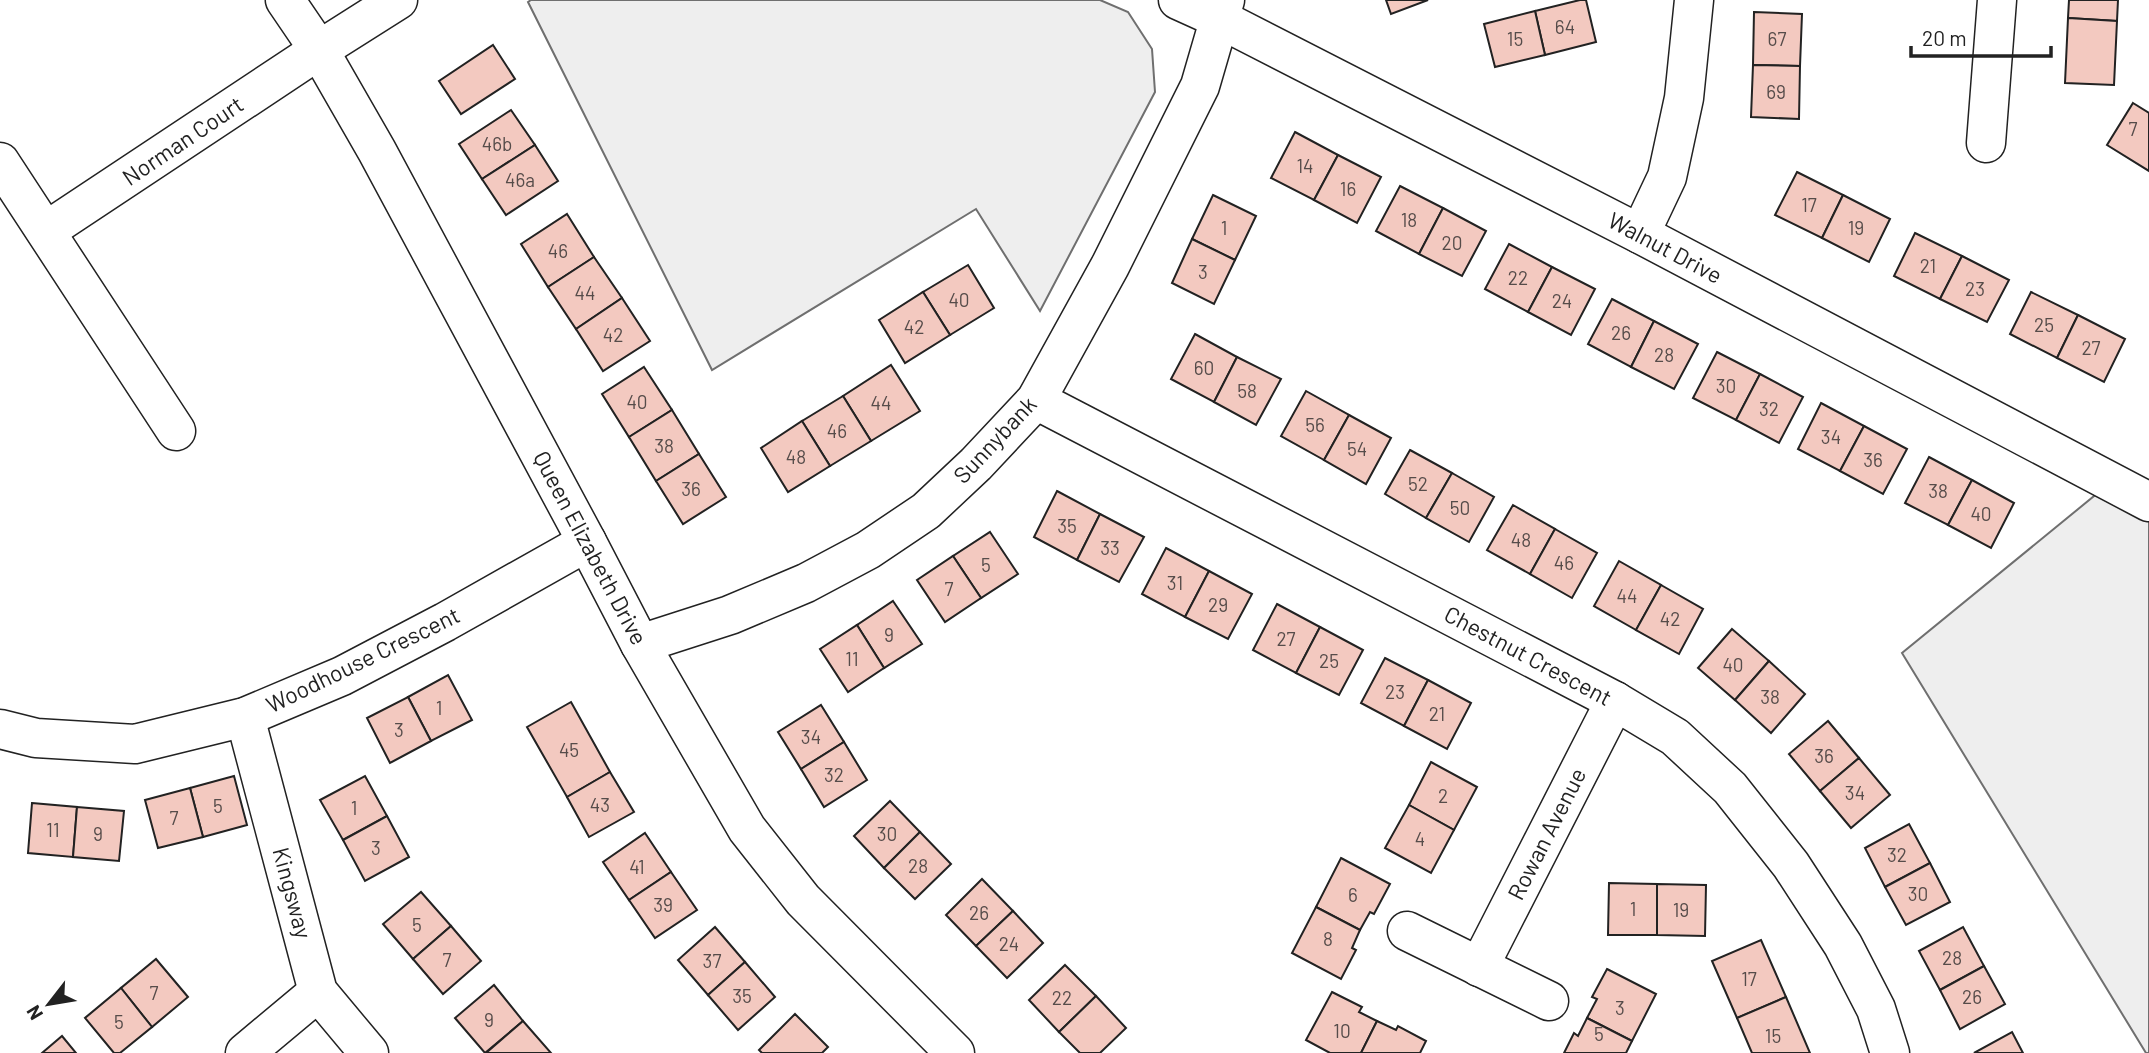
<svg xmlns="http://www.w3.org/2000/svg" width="2149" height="1053" viewBox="0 0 2149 1053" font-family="Barlow,sans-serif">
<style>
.green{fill:#eee;stroke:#6f6f6f;stroke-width:2}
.building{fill:#f3c9c0;stroke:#222;stroke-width:2}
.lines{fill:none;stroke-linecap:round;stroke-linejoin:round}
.minor-casing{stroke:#222;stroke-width:41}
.minor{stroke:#fff;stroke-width:38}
.labels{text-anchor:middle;stroke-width:5;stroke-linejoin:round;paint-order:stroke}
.number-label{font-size:19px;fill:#564c4a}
.street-label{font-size:23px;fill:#222;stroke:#fff}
</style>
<rect width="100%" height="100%" fill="#fff"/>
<g class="green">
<polygon points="531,0 1100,0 1128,12 1152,49 1155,92 1040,311 976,209 712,370 528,2"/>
<polygon points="2110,483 2149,502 2149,1053 2146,1053 1902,653"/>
</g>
<g class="building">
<polygon points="1386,0 1428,0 1391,14"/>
<polygon points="1580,0 1586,0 1596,42 1545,55 1535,11"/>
<polygon points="2069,0 2118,0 2117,21 2068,18"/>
<polygon points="1535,11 1545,55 1495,67 1484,24"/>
<polygon points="1754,12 1802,14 1800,66 1753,65"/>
<polygon points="2068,18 2117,21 2114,85 2065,83"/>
<polygon points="493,45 515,79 461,114 439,81"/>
<polygon points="1753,65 1800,66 1799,119 1751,117"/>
<polygon points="2133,103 2149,113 2149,171 2107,145"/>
<polygon points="511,110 535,145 482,179 459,144"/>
<polygon points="1295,132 1338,155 1314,200 1271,178"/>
<polygon points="535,145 558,181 506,215 482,179"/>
<polygon points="1338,155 1381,177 1357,223 1314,200"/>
<polygon points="1797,172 1843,195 1822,238 1775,215"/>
<polygon points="1400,186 1443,208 1419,254 1376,231"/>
<polygon points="1213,195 1256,216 1235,260 1192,239"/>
<polygon points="1843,195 1890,219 1869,262 1822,238"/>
<polygon points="1443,208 1486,231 1462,276 1419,254"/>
<polygon points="567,214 594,257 548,287 521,244"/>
<polygon points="1915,233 1962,256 1940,299 1894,276"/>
<polygon points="1192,239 1235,260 1214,304 1172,283"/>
<polygon points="1509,244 1552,267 1528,312 1485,289"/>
<polygon points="1962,256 2009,280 1987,322 1940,299"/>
<polygon points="594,257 622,298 576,329 548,287"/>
<polygon points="968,265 994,308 950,335 923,292"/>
<polygon points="1552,267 1595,289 1571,335 1528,312"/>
<polygon points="923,292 950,335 905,363 879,320"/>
<polygon points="2031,292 2078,315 2057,358 2010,334"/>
<polygon points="622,298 650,341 603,371 576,329"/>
<polygon points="1612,299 1654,321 1631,367 1588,344"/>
<polygon points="2078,315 2125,339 2104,382 2057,358"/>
<polygon points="1654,321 1698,344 1674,389 1631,367"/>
<polygon points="1195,334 1237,357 1214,402 1171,379"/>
<polygon points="1717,352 1760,374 1736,420 1693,398"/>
<polygon points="1237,357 1281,379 1256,425 1214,402"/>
<polygon points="891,365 920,411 871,441 843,396"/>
<polygon points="644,367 672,410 629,437 602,394"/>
<polygon points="1760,374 1803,397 1779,443 1736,420"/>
<polygon points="1306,391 1349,415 1324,460 1281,436"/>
<polygon points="843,396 871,441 830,466 802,421"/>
<polygon points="1821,403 1864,426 1840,471 1798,449"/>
<polygon points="672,410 699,454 656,481 629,437"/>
<polygon points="1349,415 1391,438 1366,484 1324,460"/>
<polygon points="802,421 830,466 788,492 761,448"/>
<polygon points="1864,426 1907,449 1883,494 1840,471"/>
<polygon points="1410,450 1452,473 1426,518 1385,494"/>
<polygon points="699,454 726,497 683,524 656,481"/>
<polygon points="1929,457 1972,480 1948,525 1905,503"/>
<polygon points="1452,473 1494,497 1469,542 1426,518"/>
<polygon points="1972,480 2014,503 1991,548 1948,525"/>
<polygon points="1057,491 1100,514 1077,560 1034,537"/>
<polygon points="1513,505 1555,529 1530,574 1487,550"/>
<polygon points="1100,514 1144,537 1119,582 1077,560"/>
<polygon points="1555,529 1597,553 1572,598 1530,574"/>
<polygon points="990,532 1018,574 981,598 953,556"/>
<polygon points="1166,548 1209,571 1185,617 1142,594"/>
<polygon points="953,556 981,598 945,622 917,580"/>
<polygon points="1619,561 1661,585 1636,630 1594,606"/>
<polygon points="1209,571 1252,594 1228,639 1185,617"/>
<polygon points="1661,585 1703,609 1679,654 1636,630"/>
<polygon points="893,601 922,644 884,668 857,625"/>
<polygon points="1277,604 1320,627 1296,673 1253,650"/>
<polygon points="857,625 884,668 848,692 820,649"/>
<polygon points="1320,627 1363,650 1339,695 1296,673"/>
<polygon points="1732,629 1769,661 1735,700 1698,668"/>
<polygon points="1385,658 1428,680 1404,726 1361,703"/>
<polygon points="1769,661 1805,694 1771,733 1735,700"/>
<polygon points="448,675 472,720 431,741 408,697"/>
<polygon points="1428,680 1471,703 1447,749 1404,726"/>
<polygon points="408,697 431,741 390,763 367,718"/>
<polygon points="571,702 610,772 567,797 527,727"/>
<polygon points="821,705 844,742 801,769 778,732"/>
<polygon points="1828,721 1859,758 1820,791 1789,754"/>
<polygon points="844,742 867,780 824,807 801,769"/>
<polygon points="1859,758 1890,795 1851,828 1820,791"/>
<polygon points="1431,762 1477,787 1454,830 1409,805"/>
<polygon points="610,772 634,812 589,837 567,797"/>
<polygon points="234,776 247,825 203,837 190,788"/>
<polygon points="365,776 387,816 343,840 320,800"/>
<polygon points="190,788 203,837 158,848 145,800"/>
<polygon points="890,801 920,832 884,868 854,836"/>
<polygon points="32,803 77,807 73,857 28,853"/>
<polygon points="1409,805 1454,830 1431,873 1385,848"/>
<polygon points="77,807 124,811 119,861 73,857"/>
<polygon points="387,816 409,857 365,881 343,840"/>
<polygon points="1909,824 1930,863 1885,887 1865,848"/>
<polygon points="920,832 951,864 915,899 884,868"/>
<polygon points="645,833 671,872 629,900 603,862"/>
<polygon points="1341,858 1390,884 1374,914 1370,912 1360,930 1316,907"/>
<polygon points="1930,863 1950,902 1906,925 1885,887"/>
<polygon points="671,872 697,910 655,938 629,900"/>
<polygon points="982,879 1013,911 976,946 946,915"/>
<polygon points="1609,883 1657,884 1657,935 1608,935"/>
<polygon points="1657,884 1706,885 1705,936 1657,935"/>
<polygon points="421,892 451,926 413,959 383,924"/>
<polygon points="1316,907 1360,930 1352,948 1356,950 1341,979 1292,953"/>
<polygon points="1013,911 1043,943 1007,978 976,946"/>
<polygon points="451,926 481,961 443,994 413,959"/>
<polygon points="715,927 745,962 708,995 678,960"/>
<polygon points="1963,927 1984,966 1940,990 1919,951"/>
<polygon points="1761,940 1786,997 1737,1018 1712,961"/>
<polygon points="156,959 188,997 152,1027 121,988"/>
<polygon points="745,962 775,997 738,1030 708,995"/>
<polygon points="1065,965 1096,996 1059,1032 1029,1000"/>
<polygon points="1984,966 2005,1004 1960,1029 1940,990"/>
<polygon points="1607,969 1656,994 1632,1041 1587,1018 1597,999 1592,997"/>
<polygon points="494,985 523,1021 485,1053 455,1018"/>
<polygon points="121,988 152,1027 120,1053 114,1053 85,1018"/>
<polygon points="1332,992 1362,1007 1359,1012 1377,1021 1361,1053 1330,1053 1306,1040"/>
<polygon points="1096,996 1126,1028 1100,1053 1080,1053 1059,1032"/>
<polygon points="1786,997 1810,1053 1752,1053 1737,1018"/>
<polygon points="795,1014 828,1047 822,1053 762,1053 759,1050"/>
<polygon points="1587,1018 1632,1041 1626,1053 1564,1053 1574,1033 1578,1036"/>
<polygon points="523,1021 551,1053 486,1053"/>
<polygon points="1377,1021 1396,1030 1398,1026 1426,1041 1420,1053 1361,1053"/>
<polygon points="2012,1032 2023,1053 1974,1053"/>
<polygon points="62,1036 76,1053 42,1053"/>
</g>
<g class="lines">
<defs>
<g id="minor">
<polyline points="285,0 319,50 377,151 587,542 640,644 747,829 803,900 955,1053"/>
<polyline points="1178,0 1220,19 1640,234 2149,502"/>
<polyline points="1986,143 1997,0"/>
<polyline points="0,162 176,431"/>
<polyline points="46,231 319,50 398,0"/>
<polyline points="1640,234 1667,177 1684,98 1694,0"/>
<polyline points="1036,400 1615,701 1675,737 1730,788 1791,865 1843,945 1876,1009 1890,1053"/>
<polyline points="640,644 730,615 806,583 868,550 926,511 976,464 1036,400 1110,266 1200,86 1225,0"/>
<polyline points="245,717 318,992 369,1053"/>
<polyline points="0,729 36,738 135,744 245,717 342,676 445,622 587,542"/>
<polyline points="1407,931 1549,1001"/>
<polyline points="1479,967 1615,701"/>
<polyline points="245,1053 318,992"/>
</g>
</defs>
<use href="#minor" class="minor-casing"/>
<use href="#minor" class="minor"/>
</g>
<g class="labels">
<g class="number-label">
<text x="1565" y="34">64</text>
<text x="1515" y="46">15</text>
<text x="1777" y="46">67</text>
<text x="1776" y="99">69</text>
<text x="2133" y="136">7</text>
<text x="497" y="151">46b</text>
<text x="1305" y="173">14</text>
<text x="520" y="187">46a</text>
<text x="1348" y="196">16</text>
<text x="1809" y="212">17</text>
<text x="1409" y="227">18</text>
<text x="1224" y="235">1</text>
<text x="1856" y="235">19</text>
<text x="1452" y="250">20</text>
<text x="558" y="258">46</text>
<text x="1928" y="273">21</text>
<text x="1203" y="279">3</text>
<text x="1518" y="285">22</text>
<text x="1975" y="296">23</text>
<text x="585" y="300">44</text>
<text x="959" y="307">40</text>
<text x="1562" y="308">24</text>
<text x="2044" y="332">25</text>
<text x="914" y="334">42</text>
<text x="1621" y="340">26</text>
<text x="613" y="342">42</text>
<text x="2091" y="355">27</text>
<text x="1664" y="362">28</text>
<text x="1204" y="375">60</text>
<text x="1726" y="393">30</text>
<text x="1247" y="398">58</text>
<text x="637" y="409">40</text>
<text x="881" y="410">44</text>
<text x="1769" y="416">32</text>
<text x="1315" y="432">56</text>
<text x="837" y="438">46</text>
<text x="1831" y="444">34</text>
<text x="664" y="453">38</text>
<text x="1357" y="456">54</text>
<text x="796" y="464">48</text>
<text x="1873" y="467">36</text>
<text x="1418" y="491">52</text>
<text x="691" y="496">36</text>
<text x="1938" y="498">38</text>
<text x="1460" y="515">50</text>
<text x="1981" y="521">40</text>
<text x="1067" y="533">35</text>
<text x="1521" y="547">48</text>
<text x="1110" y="555">33</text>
<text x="1564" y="570">46</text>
<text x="986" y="572">5</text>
<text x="1175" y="590">31</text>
<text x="949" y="596">7</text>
<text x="1627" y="603">44</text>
<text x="1218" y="612">29</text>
<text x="1670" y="626">42</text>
<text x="889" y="642">9</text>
<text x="1286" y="646">27</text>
<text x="852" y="666">11</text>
<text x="1329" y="668">25</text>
<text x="1733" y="672">40</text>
<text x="1395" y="699">23</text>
<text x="1770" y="704">38</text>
<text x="439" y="715">1</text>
<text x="1437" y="721">21</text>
<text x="399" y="737">3</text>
<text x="811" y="744">34</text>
<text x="569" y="757">45</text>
<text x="1824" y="763">36</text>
<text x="834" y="782">32</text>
<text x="1855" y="800">34</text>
<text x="1443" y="803">2</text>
<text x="600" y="812">43</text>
<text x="218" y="813">5</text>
<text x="354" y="815">1</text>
<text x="174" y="825">7</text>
<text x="53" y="837">11</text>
<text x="98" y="841">9</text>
<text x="887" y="841">30</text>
<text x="1420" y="846">4</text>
<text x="376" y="855">3</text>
<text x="1897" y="862">32</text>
<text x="918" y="873">28</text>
<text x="637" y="874">41</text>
<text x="1918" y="901">30</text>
<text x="1353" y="902">6</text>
<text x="663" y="912">39</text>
<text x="1633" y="916">1</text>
<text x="1681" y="917">19</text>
<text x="979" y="920">26</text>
<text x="417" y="932">5</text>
<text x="1328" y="946">8</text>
<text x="1009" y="951">24</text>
<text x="1952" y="965">28</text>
<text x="447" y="967">7</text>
<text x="712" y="968">37</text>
<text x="1749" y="986">17</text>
<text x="154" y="1000">7</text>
<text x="742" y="1003">35</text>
<text x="1972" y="1004">26</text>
<text x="1062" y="1005">22</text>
<text x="1620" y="1015">3</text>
<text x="489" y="1027">9</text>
<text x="119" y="1029">5</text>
<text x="1342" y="1038">10</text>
<text x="1599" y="1041">5</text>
<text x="1773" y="1043">15</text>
</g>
<g class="street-label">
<text transform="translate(183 141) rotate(-34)" y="8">Norman Court</text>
<text transform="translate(1665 248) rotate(28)" y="8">Walnut Drive</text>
<text transform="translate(995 440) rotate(-47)" y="8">Sunnybank</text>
<text transform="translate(590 548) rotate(62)" y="8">Queen Elizabeth Drive</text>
<text transform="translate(1528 656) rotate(28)" y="8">Chestnut Crescent</text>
<text transform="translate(363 660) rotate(-26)" y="8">Woodhouse Crescent</text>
<text transform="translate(1547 834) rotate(-63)" y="8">Rowan Avenue</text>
<text transform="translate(292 893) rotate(75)" y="8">Kingsway</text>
</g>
</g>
<g transform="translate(49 1004) rotate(239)" stroke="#ffffff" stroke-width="5" paint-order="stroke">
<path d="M0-5L12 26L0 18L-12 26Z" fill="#222222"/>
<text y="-10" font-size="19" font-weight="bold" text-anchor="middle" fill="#222222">N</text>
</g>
<path d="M1911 46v10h140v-10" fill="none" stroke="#222222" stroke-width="3.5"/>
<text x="1922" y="46" font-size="21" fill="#222222" stroke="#ffffff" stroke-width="5" paint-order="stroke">20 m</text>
</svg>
